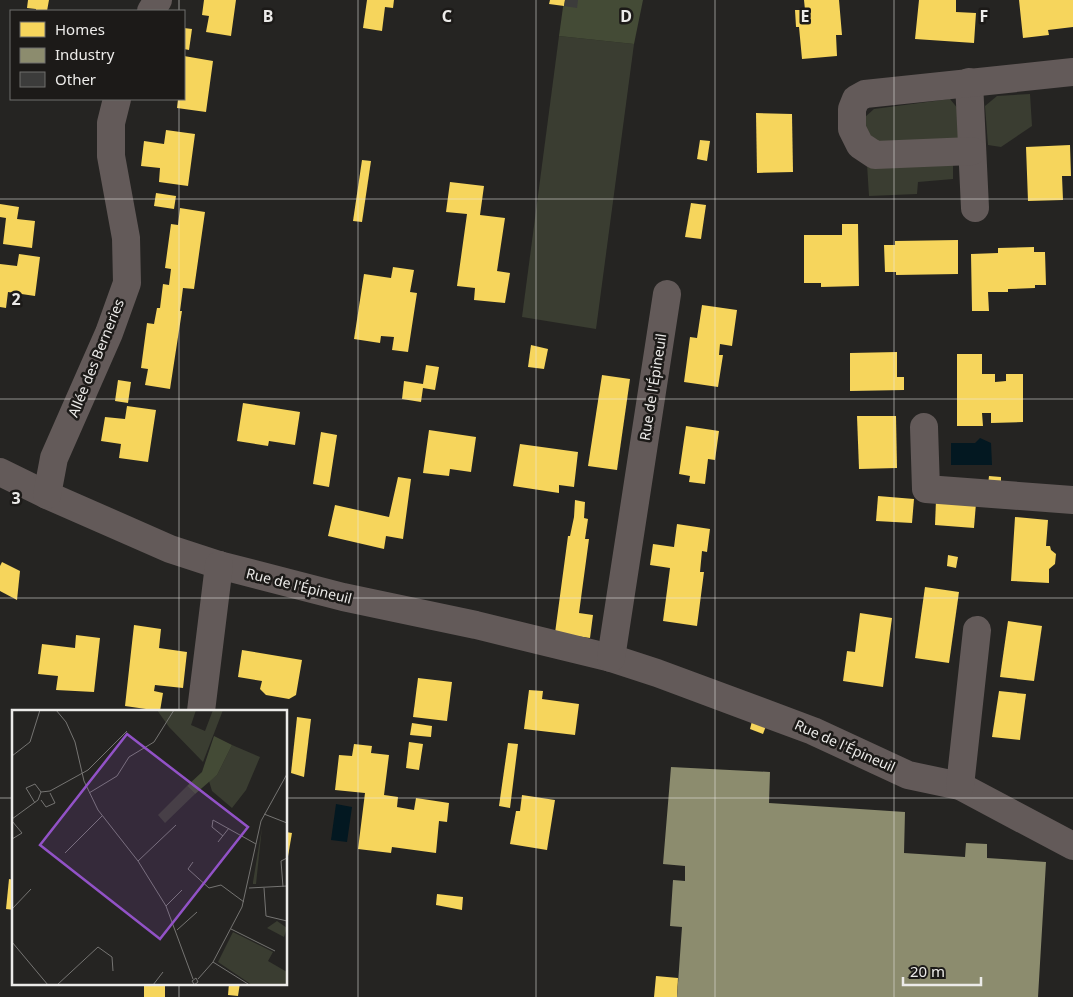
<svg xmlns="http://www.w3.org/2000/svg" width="1073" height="997" viewBox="0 0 1073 997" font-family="'Noto Sans',sans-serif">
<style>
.green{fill:#3a3d31}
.forest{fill:#444b36}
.water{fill:#031821}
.homes{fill:#f6d55c}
.industry{fill:#8c8c6e}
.building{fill:#3c3c3b}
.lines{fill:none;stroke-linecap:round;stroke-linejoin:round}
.minor{stroke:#635a59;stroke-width:28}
.grid{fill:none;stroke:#ecebe9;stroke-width:1;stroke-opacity:0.55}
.labels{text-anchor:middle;stroke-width:5;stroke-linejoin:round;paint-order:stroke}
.street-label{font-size:14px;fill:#ecebe9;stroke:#1c1a18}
.inset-road{fill:none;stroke:#757472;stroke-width:1}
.view{fill:#9252c7;fill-opacity:0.15;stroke:#9252c7;stroke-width:2.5}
.inset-edge{fill:none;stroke:#ecebe9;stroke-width:2.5}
.grid-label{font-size:16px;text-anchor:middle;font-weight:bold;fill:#ecebe9;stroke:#1c1a18;stroke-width:5;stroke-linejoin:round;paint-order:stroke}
</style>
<rect width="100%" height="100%" fill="#252422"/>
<g class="green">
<polygon points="559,36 634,44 596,329 522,317"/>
<polygon points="1030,94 1032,126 1001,147 988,145 985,106 997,96"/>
<polygon points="950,99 963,115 960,140 873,142 865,131 864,118 874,109"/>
<polygon points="953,160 953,179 918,182 917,194 869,196 867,164"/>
</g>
<polygon class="forest" points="564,0 643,0 634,44 559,36"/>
<g class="water">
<polygon points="980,438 991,443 992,465 951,465 951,443 975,443"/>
<polygon points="336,804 352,807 347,842 331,840"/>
</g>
<g class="homes">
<polygon points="28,0 49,0 47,11 36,11 36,9 27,8"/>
<polygon points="204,0 236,0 231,36 206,32 209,16 202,15"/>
<polygon points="367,0 394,0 393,8 385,7 382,31 363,28"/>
<polygon points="550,0 565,0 564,6 549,4"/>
<polygon points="804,0 839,0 842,35 836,35 837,56 802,59 799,27 796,27 795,10 805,10"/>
<polygon points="919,0 956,0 956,12 976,13 974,43 915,39"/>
<polygon points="1019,0 1073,0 1073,27 1048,30 1049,35 1023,38"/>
<polygon points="184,28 192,29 189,50 184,49"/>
<polygon points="184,56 213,61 206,112 177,108 178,99 184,99"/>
<polygon points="756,113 792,114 793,172 757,173"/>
<polygon points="166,130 195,134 188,186 159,182 160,168 141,166 144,141 164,144"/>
<polygon points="700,140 710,141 707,161 697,159"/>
<polygon points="1070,145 1071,176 1062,176 1063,200 1028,201 1026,147"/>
<polygon points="362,160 371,161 362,222 353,221"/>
<polygon points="450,182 484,186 480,215 505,218 497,271 510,273 505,303 474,300 475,288 457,286 467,214 446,212"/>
<polygon points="156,193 176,196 174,209 154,206"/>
<polygon points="691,203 706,205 701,239 685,237"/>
<polygon points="0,204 19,207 17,219 35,221 32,248 3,244 6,218 0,217"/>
<polygon points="180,208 205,212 194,289 183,288 180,311 182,311 170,389 145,385 148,369 141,368 147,323 154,324 157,308 160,308 163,284 169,285 171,269 165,268 171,224 178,225"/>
<polygon points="842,224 858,224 859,286 821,287 821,283 804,283 804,235 842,235"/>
<polygon points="958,240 958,274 896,275 896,272 885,272 884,245 895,245 895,241"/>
<polygon points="1034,247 1034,252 1045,252 1046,285 1035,285 1035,288 1008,289 1008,292 988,292 989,311 972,311 971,254 998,253 998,248"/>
<polygon points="19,254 40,257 35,296 8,292 6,308 0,307 0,264 17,266"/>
<polygon points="393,267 414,270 410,292 417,293 408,352 392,350 394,337 381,336 380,343 354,339 364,274 391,278"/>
<polygon points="702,305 737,310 732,346 720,344 719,355 723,355 718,387 684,382 690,337 697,338"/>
<polygon points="531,345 548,349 544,369 528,367"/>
<polygon points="897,352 897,377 904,377 904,390 850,391 850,353"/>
<polygon points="957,354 982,354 982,374 995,374 995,382 1006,381 1006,374 1023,374 1023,422 991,423 991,413 982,413 983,426 957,426"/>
<polygon points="426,365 439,367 435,390 423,388 421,402 402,399 404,381 423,384"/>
<polygon points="602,375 630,379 617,470 588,466"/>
<polygon points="118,380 131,382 128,403 115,401"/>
<polygon points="243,403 300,412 295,445 269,441 268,446 237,441"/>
<polygon points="127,406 156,410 148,462 119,458 121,444 101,441 105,417 125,419"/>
<polygon points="857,416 896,416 897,468 859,469"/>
<polygon points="686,426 719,431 715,460 708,459 705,484 689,482 690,476 679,474"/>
<polygon points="429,430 476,437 471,472 450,469 449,476 423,473"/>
<polygon points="321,432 337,435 329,487 313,484"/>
<polygon points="520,444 578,452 574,487 559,485 559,493 513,486"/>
<polygon points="989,476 1001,477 1001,486 988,485"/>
<polygon points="398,477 411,479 403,539 386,536 384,549 328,536 335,505 389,517"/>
<polygon points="878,496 914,499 912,523 876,521"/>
<polygon points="575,500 585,502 584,518 588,519 585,539 589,539 579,613 593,615 590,638 555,633 568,536 570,536 574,517"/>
<polygon points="936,500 976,503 974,528 935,525"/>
<polygon points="1015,517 1048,520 1046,546 1050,546 1051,550 1056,554 1055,564 1049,569 1049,583 1011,581"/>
<polygon points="677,524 710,529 707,552 702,551 700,572 704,572 697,626 663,621 670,568 650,565 653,544 674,547"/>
<polygon points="948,555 958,557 956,568 947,566"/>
<polygon points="2,562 20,571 17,600 0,591 0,566"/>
<polygon points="925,587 959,592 949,663 915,658"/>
<polygon points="860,613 892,618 883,687 843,681 847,651 855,652"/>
<polygon points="1008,621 1042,626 1034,681 1000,677"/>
<polygon points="134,625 161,629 159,648 187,652 183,688 155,685 154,691 163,693 160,711 125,706"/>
<polygon points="76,635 100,638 94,692 56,690 58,676 38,674 42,644 75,648"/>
<polygon points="242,650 302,660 296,695 289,699 266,695 260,689 262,681 238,677"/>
<polygon points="418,678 452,682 447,721 413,717"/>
<polygon points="529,690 543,691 542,699 579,704 575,735 524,729"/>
<polygon points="999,691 1026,694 1020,740 992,737"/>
<polygon points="297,717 311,719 304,777 291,773"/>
<polygon points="752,721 766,726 763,734 750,729"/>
<polygon points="412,723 432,726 431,737 410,735"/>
<polygon points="409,742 423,744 419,770 406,768"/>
<polygon points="508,743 518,744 510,808 499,806"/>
<polygon points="354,744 372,746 371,753 389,755 384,795 398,797 397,807 414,810 416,798 449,803 447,822 439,821 436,853 392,847 391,853 358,849 365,793 335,790 339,755 352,756"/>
<polygon points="522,795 555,800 547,850 510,844 516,811 520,811"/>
<polygon points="286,832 292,833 287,862 286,862"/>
<polygon points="9,879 14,880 14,910 6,909"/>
<polygon points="437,894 463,897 462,910 436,905"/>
<polygon points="656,976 678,978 677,997 654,997"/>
<rect x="144" y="983" width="21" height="14"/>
<polygon points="229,983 240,983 238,996 228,995"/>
</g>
<polygon class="industry" points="671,767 770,772 769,803 905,812 904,853 965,857 966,843 987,844 987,858 1046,862 1038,997 677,997 682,927 670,926 673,880 685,881 685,866 663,864"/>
<polygon class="building" points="565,0 578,0 577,8 564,6"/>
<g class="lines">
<g class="minor">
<polyline points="151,11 158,0"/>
<polyline points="969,82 975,208"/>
<polyline points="972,151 875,155 860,145 852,129 852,109 856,99 865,94 1073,72"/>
<polyline points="924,427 926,489 1073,500"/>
<polyline points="0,472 47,495 170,549 219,565 343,597 476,625 611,658 657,673 813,731 908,775 960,786 1073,846"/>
<polyline points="47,495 54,458 109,333 127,283 126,238 111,156 111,123 117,99"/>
<polyline points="611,658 667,294"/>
<polyline points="201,711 219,565"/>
<polyline points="960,786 977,630"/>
</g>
</g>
<path class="grid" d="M179,0V11M358,0V997M536,0V997M715,0V997M894,0V997M179,99V711M0,199H1073M0,399H1073M0,598H1073M0,798H14M286,798H1073M179,983V997"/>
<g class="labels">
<g class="street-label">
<text transform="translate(96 358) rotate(-68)" y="5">Allée des Berneries</text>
<text transform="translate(653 387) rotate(-81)" y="5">Rue de l'Épineuil</text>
<text transform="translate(299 586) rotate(14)" y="5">Rue de l'Épineuil</text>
<text transform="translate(845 746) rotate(24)" y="5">Rue de l'Épineuil</text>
</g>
</g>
<g transform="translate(12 710)">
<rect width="275" height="275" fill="#252422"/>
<path d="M145,0H184L179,15L193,21L201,0H211L191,52L157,17ZM220,35L248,47L234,80L220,98L200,81L197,71L205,65ZM175,76L183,84L153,113L146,105ZM250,117L244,174H241V172ZM265,211L275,218L272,227L255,218ZM221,222L261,242L256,251L275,262V275H240L206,252Z" fill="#3a3d31"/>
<path d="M202,26L220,35L205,65L183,84L175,76L190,62Z" fill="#444b36"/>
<path class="inset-road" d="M44,0L54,12L63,32L72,71L86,100L126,151L154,196L181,269M0,46L18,32L28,0M77,83L105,66L117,47L142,32L162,0M29,90L34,97L43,93L38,83M23,93L14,78L23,74L29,82M252,104L275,113M0,109L26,90L29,82L38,81L76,60L115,21M0,111L10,123L0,129M211,126L200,117L201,110L244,134M206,132L217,118M53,143L90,106M126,151L164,115M181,152L176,159L197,178L209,175L232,192M271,177L269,151L275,148M237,178L275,176M252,178L254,206L275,211M154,196L170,180M0,199L19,179M219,219L263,241M165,220L185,202M0,232L36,275M201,252L236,274M186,269L201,252L230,197L249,111L275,64M45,275L86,237L100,247L101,261M141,275L151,262M182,275L186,272L184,268L180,271L182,274"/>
<path class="view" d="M115,24L236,117L148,229L28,135Z"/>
<rect width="275" height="275" class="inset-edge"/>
</g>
<g class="grid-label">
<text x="268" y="22">B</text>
<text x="447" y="22">C</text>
<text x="626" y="22">D</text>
<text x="805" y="22">E</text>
<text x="984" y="22">F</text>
<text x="16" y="305">2</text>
<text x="16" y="504">3</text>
</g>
<rect x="10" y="10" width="175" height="90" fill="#1c1a18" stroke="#6f6e6c"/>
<rect x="20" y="22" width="25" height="15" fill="#f6d55c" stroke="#6f6e6c"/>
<text x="55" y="35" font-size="15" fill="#ecebe9">Homes</text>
<rect x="20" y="48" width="25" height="15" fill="#8c8c6e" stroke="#6f6e6c"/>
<text x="55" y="60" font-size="15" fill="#ecebe9">Industry</text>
<rect x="20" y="72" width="25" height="15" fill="#3c3c3b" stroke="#6f6e6c"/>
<text x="55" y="85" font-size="15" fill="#ecebe9">Other</text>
<path d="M903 977v8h78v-8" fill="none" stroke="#ecebe9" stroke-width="2.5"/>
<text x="910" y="977" font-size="15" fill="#ecebe9" stroke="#1c1a18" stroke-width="4" paint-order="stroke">20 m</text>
</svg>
